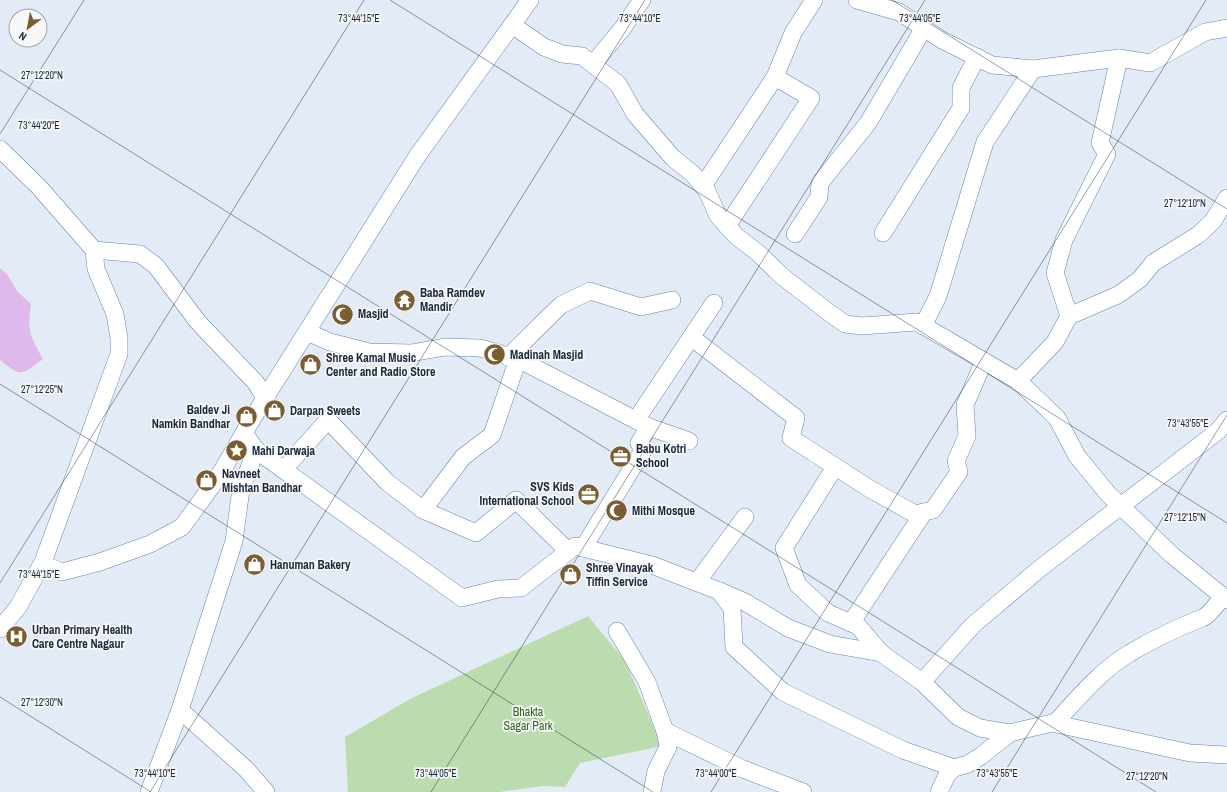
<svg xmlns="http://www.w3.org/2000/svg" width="1227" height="792" viewBox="0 0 1227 792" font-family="'Archivo Narrow',sans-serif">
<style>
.green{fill:#badcae}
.water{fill:#e0b9ec}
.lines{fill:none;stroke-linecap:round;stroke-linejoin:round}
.minor-casing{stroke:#6085bb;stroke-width:18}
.minor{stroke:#fff;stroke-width:17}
.ticks{fill:none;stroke:#19283e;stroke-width:1;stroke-opacity:0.45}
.labels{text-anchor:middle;stroke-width:3.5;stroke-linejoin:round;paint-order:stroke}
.poi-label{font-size:12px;font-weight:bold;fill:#19283e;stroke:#f7f7f7;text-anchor:start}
.park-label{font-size:12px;fill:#346320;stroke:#f7f7f7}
.ticks-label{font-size:10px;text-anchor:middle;fill:#19283e;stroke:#f7f7f7;stroke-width:3.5;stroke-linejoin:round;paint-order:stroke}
</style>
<rect width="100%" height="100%" fill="#e3ebf7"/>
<polygon class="green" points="588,616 625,661 662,746 580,763 565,787 543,786 499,792 348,792 345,737 410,699"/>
<path class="water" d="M0,268L7,274L17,291L31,304C27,331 30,336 43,359C21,375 22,378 0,360Z"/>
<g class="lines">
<defs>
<g id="minor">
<polyline points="857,0 899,12 942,40 992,65 1033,69 1119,58 1150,63 1205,32 1227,28"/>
<polyline points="512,25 544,47 562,54 582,56 618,84 635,114 673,158 693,174 707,191 718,216 736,236 758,253 783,277 827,311 845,324 862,326 917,322 1018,381 1057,418 1077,456 1109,495 1172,555 1227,600"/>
<polyline points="593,64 622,29 642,0"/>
<polyline points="0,149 39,187 94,250 140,254 156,266 198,322 256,383 265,398 244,433 256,450 241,489 234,541 180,710 149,792"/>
<polyline points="703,186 775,77 793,33 814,0"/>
<polyline points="727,226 811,98 775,77"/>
<polyline points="883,233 961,108 961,88 977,57"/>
<polyline points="795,234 819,197 820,183 868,123 924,28"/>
<polyline points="1069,316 1118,295 1140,279 1153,263 1198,235 1213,221 1227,198"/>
<polyline points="923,326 938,296 985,142 1033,69"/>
<polyline points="307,332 330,342 369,352 411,353 445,347 480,348 518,359 649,427 689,441"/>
<polyline points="691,337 796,418 791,438 870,489 915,514 933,510 959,472 956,461 967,436 965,405 984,361"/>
<polyline points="508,357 561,305 590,291 641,307 672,300"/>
<polyline points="1018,381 1055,342 1069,316 1055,273 1064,240 1107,154 1100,143 1119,58"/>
<polyline points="265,398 418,155 530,0"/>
<polyline points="636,420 714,303"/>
<polyline points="256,450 462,598 498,589 521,588 575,546 652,565 719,591 732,608 734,647 783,692 903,750 954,768"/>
<polyline points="835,467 784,548 798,585 828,613 858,626 881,653"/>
<polyline points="283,470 328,420 387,482 423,510 476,533 516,500 568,551"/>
<polyline points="241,489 219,476 244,433"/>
<polyline points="423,510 463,457 492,435 518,359"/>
<polyline points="583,548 644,449 639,443 649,427"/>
<polyline points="42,564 62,572 100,562 150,544 182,527 219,476"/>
<polyline points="697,582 745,517"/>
<polyline points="720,591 745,602 788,628 830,644 881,653 922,682 958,717 980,728 1010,733"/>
<polyline points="851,623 924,512"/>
<polyline points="0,629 18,607 43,562 119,354 119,338 115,314 96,269 94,250"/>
<polyline points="617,631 647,682 665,731 668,747 656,771 652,792"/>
<polyline points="922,682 973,625 1038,570 1218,431 1227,420"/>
<polyline points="180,710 246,769 266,792"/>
<path d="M1055,723C1077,699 1102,669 1130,653C1153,639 1177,628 1202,618C1209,616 1217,603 1223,597"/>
<polyline points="665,731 743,769 803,792"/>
<polyline points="939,792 947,775 954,768 968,764 981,756 1010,733 1052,723 1190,753 1227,755"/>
</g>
</defs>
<use href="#minor" class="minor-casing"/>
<use href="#minor" class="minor"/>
</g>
<path class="ticks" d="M390,0L1227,523M892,0L1227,209M0,70L1156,792M0,134L84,0M0,384L653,792M0,583L364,0M0,697L151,792M150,792L645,0M431,792L925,0M711,792L1206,0M992,792L1227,415"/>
<defs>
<symbol id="temple-disc" viewBox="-11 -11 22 22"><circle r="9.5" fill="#7a5e30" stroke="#f7f7f7"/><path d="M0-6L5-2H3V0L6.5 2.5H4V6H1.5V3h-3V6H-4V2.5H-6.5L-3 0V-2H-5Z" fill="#fff"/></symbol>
<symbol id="mosque-disc" viewBox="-11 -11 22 22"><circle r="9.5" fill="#7a5e30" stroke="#f7f7f7"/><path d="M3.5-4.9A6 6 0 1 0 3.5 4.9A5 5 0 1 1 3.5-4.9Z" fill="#fff"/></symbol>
<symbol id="shop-disc" viewBox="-11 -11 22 22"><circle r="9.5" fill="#7a5e30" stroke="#f7f7f7"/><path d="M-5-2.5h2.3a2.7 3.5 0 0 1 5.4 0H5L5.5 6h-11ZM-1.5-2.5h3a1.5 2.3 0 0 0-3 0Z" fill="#fff"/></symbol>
<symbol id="sight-disc" viewBox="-11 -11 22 22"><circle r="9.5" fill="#7a5e30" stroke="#f7f7f7"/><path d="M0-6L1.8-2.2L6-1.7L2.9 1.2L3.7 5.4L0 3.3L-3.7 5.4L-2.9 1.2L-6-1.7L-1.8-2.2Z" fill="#fff"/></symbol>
<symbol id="office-disc" viewBox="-11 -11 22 22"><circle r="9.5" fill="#7a5e30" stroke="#f7f7f7"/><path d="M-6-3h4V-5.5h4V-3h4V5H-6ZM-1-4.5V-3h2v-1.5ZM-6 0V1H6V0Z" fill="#fff"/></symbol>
<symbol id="hospital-disc" viewBox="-11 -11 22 22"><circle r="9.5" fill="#7a5e30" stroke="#f7f7f7"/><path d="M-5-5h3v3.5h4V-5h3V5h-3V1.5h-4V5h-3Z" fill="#fff"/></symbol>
</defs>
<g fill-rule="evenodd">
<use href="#temple-disc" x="392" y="288" width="25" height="25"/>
<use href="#mosque-disc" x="330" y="302" width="25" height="25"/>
<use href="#mosque-disc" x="482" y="342" width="25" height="25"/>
<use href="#shop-disc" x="298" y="352" width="25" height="25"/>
<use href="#shop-disc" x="262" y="398" width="25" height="25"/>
<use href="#shop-disc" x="234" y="404" width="25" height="25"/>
<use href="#sight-disc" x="224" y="438" width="25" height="25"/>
<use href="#office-disc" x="608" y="444" width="25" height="25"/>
<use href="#shop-disc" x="194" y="468" width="25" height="25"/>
<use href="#office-disc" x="576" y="482" width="25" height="25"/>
<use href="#mosque-disc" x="604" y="498" width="25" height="25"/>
<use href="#shop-disc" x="242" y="552" width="25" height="25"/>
<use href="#shop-disc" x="558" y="562" width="25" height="25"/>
<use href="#hospital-disc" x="4" y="624" width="25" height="25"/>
</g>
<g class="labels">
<g class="poi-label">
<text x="420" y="297">Baba Ramdev<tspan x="420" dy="14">Mandir</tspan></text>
<text x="358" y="318">Masjid</text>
<text x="510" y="359">Madinah Masjid</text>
<text x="326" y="362">Shree Kamal Music<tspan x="326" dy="14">Center and Radio Store</tspan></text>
<text x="230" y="414" text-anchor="end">Baldev Ji<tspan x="230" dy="14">Namkin Bandhar</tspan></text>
<text x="290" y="415">Darpan Sweets</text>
<text x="636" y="453">Babu Kotri<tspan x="636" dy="14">School</tspan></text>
<text x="252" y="455">Mahi Darwaja</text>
<text x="222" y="478">Navneet<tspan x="222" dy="14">Mishtan Bandhar</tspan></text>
<text x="574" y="491" text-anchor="end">SVS Kids<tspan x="574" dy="14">International School</tspan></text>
<text x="632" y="515">Mithi Mosque</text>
<text x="270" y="569">Hanuman Bakery</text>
<text x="586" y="572">Shree Vinayak<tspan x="586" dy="14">Tiffin Service</tspan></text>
<text x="32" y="634">Urban Primary Health<tspan x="32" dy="14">Care Centre Nagaur</tspan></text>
</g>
<g class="park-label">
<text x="528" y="716">Bhakta<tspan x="528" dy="14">Sagar Park</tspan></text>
</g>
</g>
<g class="ticks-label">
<text x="359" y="22">73°44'15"E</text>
<text x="640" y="22">73°44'10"E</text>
<text x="920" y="22">73°44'05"E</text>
<text x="42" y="79">27°12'20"N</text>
<text x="39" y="129">73°44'20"E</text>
<text x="1185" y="207">27°12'10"N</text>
<text x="42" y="393">27°12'25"N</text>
<text x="1188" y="427">73°43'55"E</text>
<text x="1185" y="521">27°12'15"N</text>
<text x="39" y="578">73°44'15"E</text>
<text x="42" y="706">27°12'30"N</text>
<text x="155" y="777">73°44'10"E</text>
<text x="436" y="777">73°44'05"E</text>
<text x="716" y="777">73°44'00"E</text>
<text x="997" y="777">73°43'55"E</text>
<text x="1147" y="780">27°12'20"N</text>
</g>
<g transform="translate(28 28) rotate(212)"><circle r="19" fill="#f7f7f7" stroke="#9ea4ad"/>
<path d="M0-3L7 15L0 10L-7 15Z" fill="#7a5e30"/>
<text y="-6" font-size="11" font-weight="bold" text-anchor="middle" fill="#19283e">N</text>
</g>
</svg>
